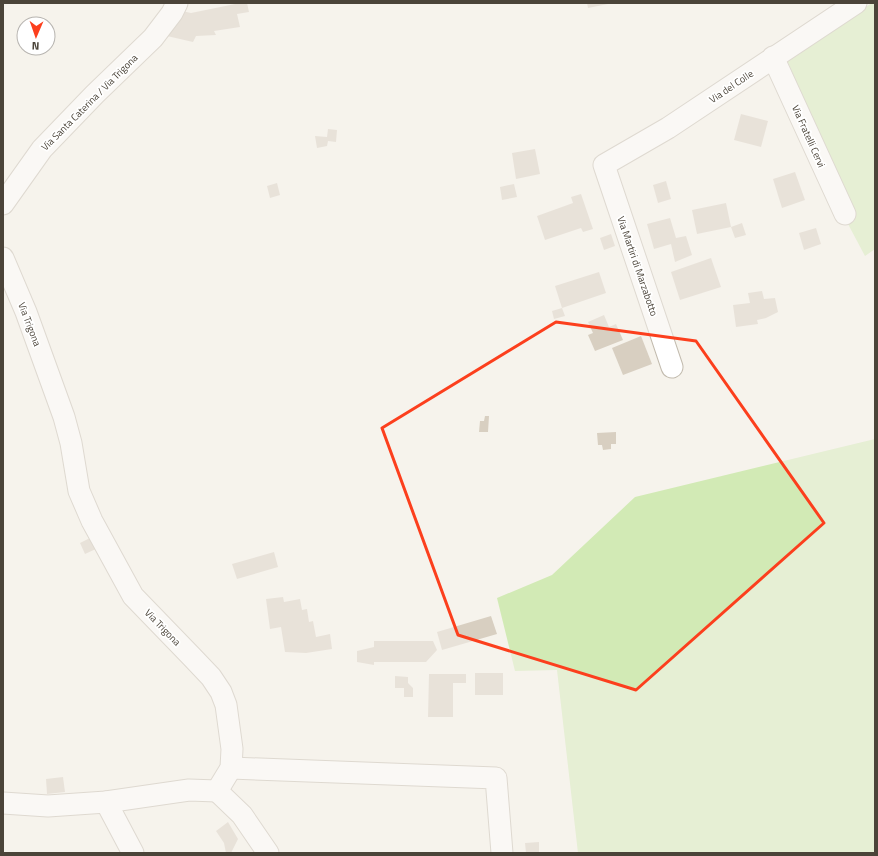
<svg xmlns="http://www.w3.org/2000/svg" width="878" height="856" viewBox="0 0 878 856" font-family="'Titillium Web',sans-serif">
<style>
.green{fill:#d2eab5}
.building{fill:#d8cfc1}
.lines{fill:none;stroke-linecap:round;stroke-linejoin:round}
.minor-casing{stroke:#c2bbae;stroke-width:23}
.minor{stroke:#fff;stroke-width:21}
.marked{fill:none;stroke:#fc3f1d;stroke-width:3;stroke-linejoin:round}
.labels{text-anchor:middle;stroke-width:3.5;stroke-linejoin:round;paint-order:stroke}
.street-label{font-size:10px;fill:#4b4439;stroke:#fff}
</style>
<rect width="100%" height="100%" fill="#f6f3ec"/>
<g class="green">
<polygon points="872,3 875,3 875,249 865,256 848,224 855,220 786,58"/>
<polygon points="875,439 875,853 578,853 557,670 515,671 497,598 552,575 635,497"/>
</g>
<g class="building">
<polygon points="240,3 247,3 249,12 237,14 240,27 214,31 216,35 196,36 193,42 167,36 182,11 191,13"/>
<polygon points="587,3 608,3 608,4 588,8"/>
<polygon points="741,114 768,121 761,147 734,140"/>
<polygon points="328,129 337,130 336,142 328,141 327,146 317,148 315,136 327,137"/>
<polygon points="535,149 540,174 516,179 512,153"/>
<polygon points="795,172 805,200 782,208 773,179"/>
<polygon points="666,181 671,199 658,203 653,185"/>
<polygon points="277,183 280,195 270,198 267,186"/>
<polygon points="514,184 517,197 502,200 500,187"/>
<polygon points="581,194 593,229 583,232 581,228 545,240 537,216 573,203 571,197"/>
<polygon points="726,203 731,227 742,223 746,235 735,238 731,227 697,234 692,210"/>
<polygon points="670,218 676,238 686,236 692,255 675,262 671,244 654,249 647,224"/>
<polygon points="816,228 821,244 804,250 799,233"/>
<polygon points="611,234 615,246 604,250 600,238"/>
<polygon points="711,258 721,287 680,300 671,272"/>
<polygon points="599,272 606,293 562,308 555,286"/>
<polygon points="762,291 764,299 775,298 778,312 766,318 757,320 758,324 736,327 733,305 750,303 748,293"/>
<polygon points="562,308 565,316 554,319 552,311"/>
<polygon points="604,315 609,327 616,324 623,340 595,351 588,335 593,333 588,322"/>
<polygon points="641,336 652,364 623,375 612,348"/>
<polygon points="485,416 489,416 488,432 479,432 480,421 484,421"/>
<polygon points="616,432 616,444 611,444 611,449 603,450 602,445 598,445 597,433"/>
<polygon points="92,537 98,548 85,554 80,543"/>
<polygon points="274,552 278,567 237,579 232,564"/>
<polygon points="283,597 284,602 300,599 302,610 307,609 309,622 313,621 316,637 330,634 332,649 306,653 285,652 281,627 270,629 266,599"/>
<polygon points="491,616 497,634 442,650 437,632"/>
<polygon points="374,641 433,641 437,650 426,662 374,662 374,665 357,662 357,651 374,647"/>
<rect x="475" y="673" width="28" height="22"/>
<polygon points="429,674 466,674 466,683 453,683 453,717 428,717"/>
<polygon points="395,676 408,677 408,683 413,688 413,697 404,697 404,688 395,688"/>
<polygon points="63,777 65,792 47,794 46,779"/>
<polygon points="228,822 238,839 231,853 226,853 224,843 216,831"/>
<polygon points="539,842 539,853 526,853 525,843"/>
</g>
<g class="lines">
<defs>
<g id="minor">
<polyline points="773,57 845,214"/>
<polyline points="3,204 42,149 95,94 153,38 172,13 177,3"/>
<polyline points="3,258 26,312 64,417 71,443 79,491 92,521 133,596 192,657 211,677 221,692 226,705 232,749 231,768 217,791"/>
<polyline points="672,367 604,165 668,128 856,3"/>
<polyline points="231,768 496,778 502,853"/>
<polyline points="217,791 242,815 268,853"/>
<polyline points="106,802 133,853"/>
<polyline points="3,803 48,806 106,802 189,790 217,791"/>
</g>
</defs>
<use href="#minor" class="minor-casing"/>
<use href="#minor" class="minor"/>
</g>
<path d="M0 0H878V856H0ZM556,322L696,341L824,523L636,690L458,635L382,428Z" fill="#f6f3ec" fill-opacity=".55" fill-rule="evenodd"/>
<path class="marked" d="M556,322L696,341L824,523L636,690L458,635L382,428Z"/>
<g class="labels">
<g class="street-label">
<text transform="translate(731 86) rotate(-34)" y="4">Via del Colle</text>
<text transform="translate(89 102) rotate(-45)" y="4">Via Santa Caterina / Via Trigona</text>
<text transform="translate(809 136) rotate(66)" y="4">Via Fratelli Cervi</text>
<text transform="translate(638 266) rotate(71)" y="4">Via Martiri di Marzabotto</text>
<text transform="translate(30 324) rotate(69)" y="4">Via Trigona</text>
<text transform="translate(163 627) rotate(46)" y="4">Via Trigona</text>
</g>
</g>
<rect width="878" height="856" fill="none" stroke="#4b4439" stroke-width="8"/>
<g transform="translate(36 36) rotate(182)"><circle r="19" fill="#ffffff" stroke="#b7b4b0"/>
<path d="M0-3L7 15L0 10L-7 15Z" fill="#fc3f1d"/>
<text y="-6" font-size="11" font-weight="bold" text-anchor="middle" fill="#4b4439">N</text>
</g>
</svg>
